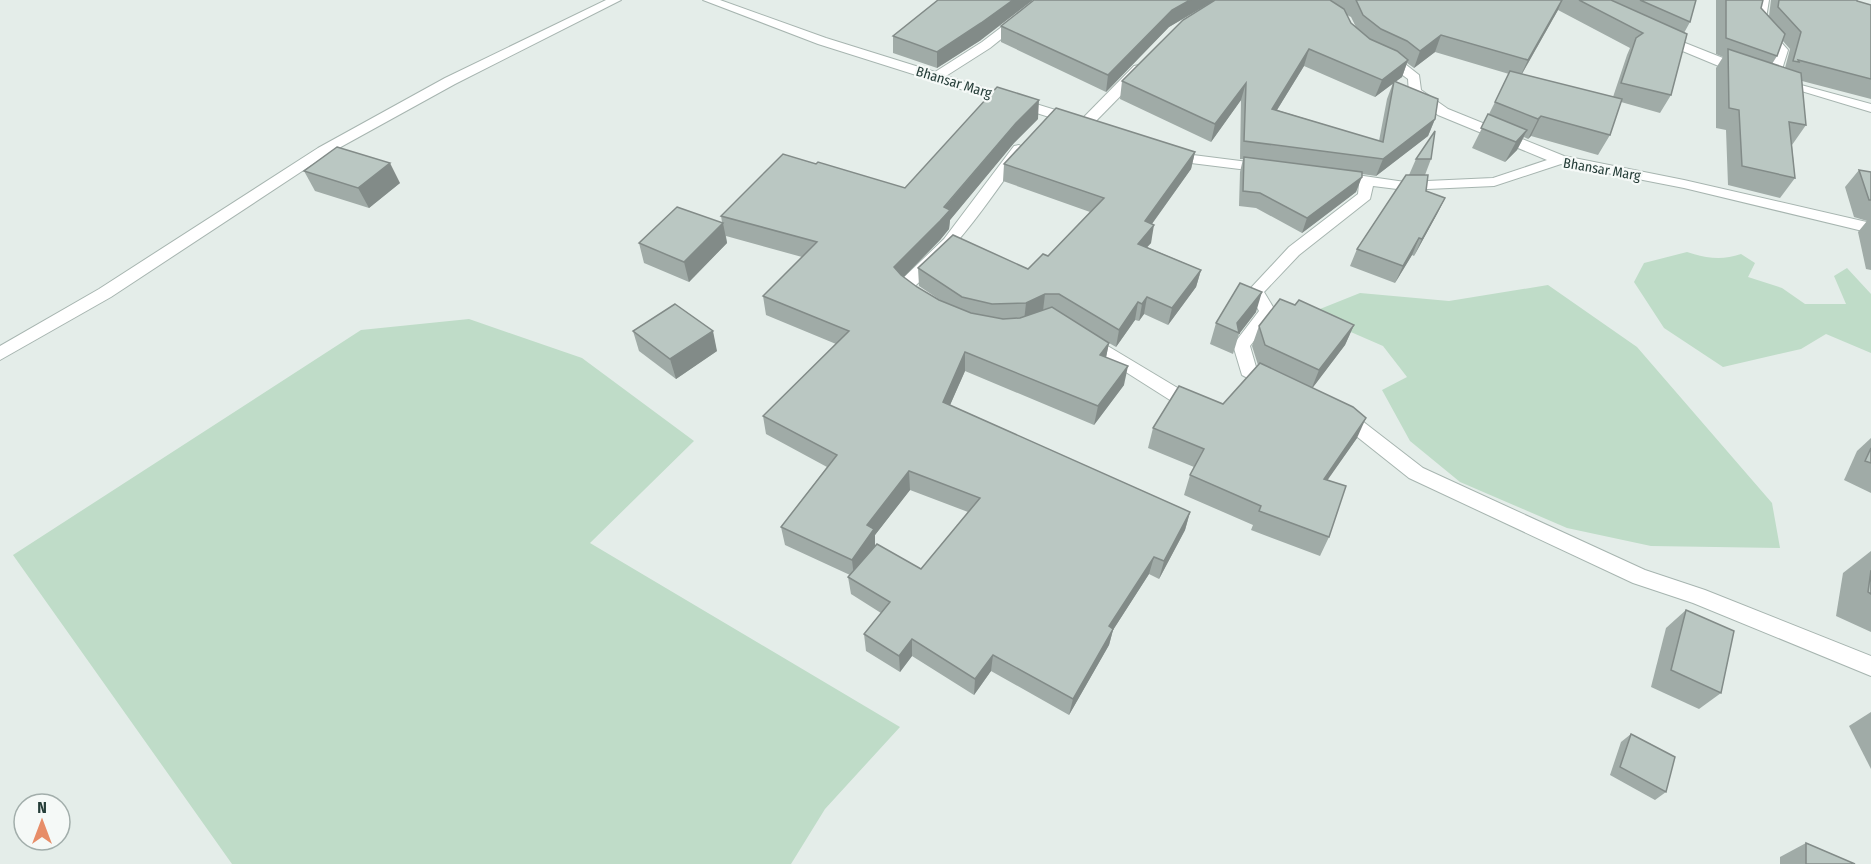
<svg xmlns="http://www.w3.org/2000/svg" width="1871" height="864" viewBox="0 0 1871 864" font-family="'Fira Sans Condensed',sans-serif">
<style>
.green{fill:#bfdcc8}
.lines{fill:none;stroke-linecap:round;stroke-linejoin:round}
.minor-casing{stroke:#a7b5b0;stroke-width:2}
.minor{fill:#fff;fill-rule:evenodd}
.wall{fill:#a0aba7;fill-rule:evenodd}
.shaded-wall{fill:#828b88}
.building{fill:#bac7c2;stroke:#828b88;stroke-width:1.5}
.labels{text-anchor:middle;stroke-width:4.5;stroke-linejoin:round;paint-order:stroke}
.far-street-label{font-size:14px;fill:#253d38;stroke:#f5f9f7}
</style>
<rect width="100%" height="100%" fill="#e4ede9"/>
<g class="green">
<path d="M1687,252C1706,258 1721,261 1741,254L1755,263L1748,277L1782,288L1805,304H1846L1834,276L1847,268L1871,294V353L1826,334L1801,349L1723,367L1664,328L1634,282L1644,263Z"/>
<polygon points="1548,285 1637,347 1772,503 1780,548 1651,546 1567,528 1460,482 1410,441 1382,390 1407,377 1383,346 1337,326 1320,309 1360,293 1449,301"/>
<polygon points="469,319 582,358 694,441 590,543 900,727 825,809 791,864 232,864 13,555 361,330"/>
</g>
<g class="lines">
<defs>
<g id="minor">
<polygon points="606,0 621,0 455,84 328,154 111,297 0,360 0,346 99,289 318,148 445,78"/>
<polygon points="703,0 720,0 826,38 935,72 982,42 1037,0 1050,0 990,48 946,76 1078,117 1080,120 1078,123 1068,123 818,44"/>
<polygon points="1757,0 1769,0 1765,24 1788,50 1779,79 1871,104 1871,112 1775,83 1767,83 1766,80 1776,50 1753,25"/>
<polygon points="1660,33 1748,68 1749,71 1743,75 1738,74 1656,40 1656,34"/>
<path d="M1384,53L1400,60L1419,75L1421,90L1448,109L1564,156L1684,180L1871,223V233L1684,188L1561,164L1494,186L1405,190L1373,186L1370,199L1299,255L1264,292L1276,312L1250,346L1256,367L1280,379L1283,383L1280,387C1268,391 1253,381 1242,375L1233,345L1259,311L1248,291L1289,247L1358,194L1359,184L1331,179L1329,176L1331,173L1336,172L1405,182L1493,178L1547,160L1438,115L1409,94L1408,79L1378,57Z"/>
<polygon points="1139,65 1145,69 1144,72 1090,127 1080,127 1078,124 1080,121 1134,66"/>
<path d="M1019,145L1026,149C992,197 959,246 915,286L928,298L926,302C914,305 903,295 897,286L899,282L944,239L1014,146Z"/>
<polygon points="1170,148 1193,155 1264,164 1271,168 1264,172 1191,163 1165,155 1163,152 1165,149"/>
<polygon points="1086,333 1191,396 1200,398 1203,403 1200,408 1194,410 1181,407 1080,343 1078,339 1080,335"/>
<polygon points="1342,408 1348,410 1423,468 1645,570 1705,590 1871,656 1871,676 1693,603 1633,583 1409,478 1336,420 1333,415 1336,410"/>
</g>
</defs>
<use href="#minor" class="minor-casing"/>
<use href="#minor" class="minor"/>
</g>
<g class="wall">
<polygon points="1215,0 1169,27 1106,92 1001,42 1001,26"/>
<path d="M1215,0H1696L1690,22L1684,33L1671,95L1660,113L1621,102L1610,135L1598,155L1531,136L1528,139L1524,137L1517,150L1505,162L1472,148L1509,74L1435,52L1414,68L1407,63L1402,77L1395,82L1435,119L1428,136L1376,176L1362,174L1356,192L1302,233L1256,208L1239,206L1240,172L1243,159H1240L1241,100L1211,142L1120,99L1122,81ZM1558,10L1630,48L1627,55L1613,97L1522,74ZM1347,15L1351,17L1356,27L1351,23ZM1304,66L1375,97L1393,83L1387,99L1379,141L1277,110Z"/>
<path d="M1716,0H1763L1761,8L1769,16L1771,0H1857V1L1871,5V99L1802,81L1806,125L1792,145L1795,178L1780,198L1728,185L1726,130L1716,128V68L1723,57L1716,54ZM1782,40L1790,49L1785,68L1772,64L1777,56Z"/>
<polygon points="893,36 981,40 937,68 893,53"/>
<path d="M1038,119L1014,143L950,220L949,229L940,240L903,277L917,287L943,302L919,286L918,268L1028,269L1048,256L1090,212L1003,181L1004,164L1195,152L1191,169L1152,224L1151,243L1147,247L1201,270L1196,287L1168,325L1144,314L1139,321L1135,320L1116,347L1109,343L1106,357L1124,385L1094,425L965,371L950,405L1190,512L1185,530L1159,579L1149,574L1113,630L1109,645L1069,715L991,671L974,695L912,656L900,672L866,651L864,634L881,613L851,594L848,577L850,575L785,545L781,527L827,467L766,434L763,416L836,344L766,315L763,296L802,257L726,236L727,243L689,282L644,263L639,243L722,222L721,216L816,164L905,188ZM910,490L968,512L921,569L875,546V535Z"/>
<polygon points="1416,159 1431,159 1425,175 1426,191 1445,198 1437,214 1414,256 1412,255 1395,283 1350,266 1357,249 1409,175"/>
<polygon points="1859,170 1871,172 1871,270 1866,269 1858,232 1867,221 1854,217 1845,187"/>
<polygon points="304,171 400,183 369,208 315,191"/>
<polygon points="1295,305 1354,325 1345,345 1312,388 1357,438 1327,480 1329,537 1320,556 1251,530 1253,525 1184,495 1190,475 1194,467 1148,448 1153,428 1223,404 1258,365 1252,346 1259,326"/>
<polygon points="1256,312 1239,334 1233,354 1210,344 1216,323"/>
<polygon points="633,331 717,351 676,379 639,351"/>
<polygon points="1871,438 1871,493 1844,480 1857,451"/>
<polygon points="1871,551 1871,632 1836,616 1843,573"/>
<polygon points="1686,610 1721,693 1699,709 1651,687 1666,628"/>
<polygon points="1871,712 1871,769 1849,726"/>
<polygon points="1631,734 1666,792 1655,800 1610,775 1621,742"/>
<polygon points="1806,843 1855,864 1780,864 1780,857"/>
</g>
<g class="shaded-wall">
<polygon points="1013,0 1033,0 981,40 937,68 937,52"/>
<polygon points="1190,0 1215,0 1169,27 1106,92 1108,75 1172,10"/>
<polygon points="1562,0 1558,10 1520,77 1528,60"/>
<polygon points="1441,35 1435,52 1414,68 1420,51"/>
<polygon points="1309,49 1304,66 1267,126 1272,109"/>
<polygon points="1408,60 1402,77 1375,97 1382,80"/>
<polygon points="1246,83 1241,100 1211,142 1215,124"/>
<polygon points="1039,100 1038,119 1014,143 950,220 949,229 940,240 895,286 894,267 1016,123"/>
<polygon points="1541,116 1531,136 1528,139 1538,119"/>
<polygon points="1435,119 1428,136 1376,176 1383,159"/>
<polygon points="1527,130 1517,150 1505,162 1516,142"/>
<polygon points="1195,152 1191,169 1141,239 1145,221"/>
<polygon points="390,163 400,183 369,208 358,188"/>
<polygon points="1362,177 1356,192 1302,233 1307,218"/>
<polygon points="1445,198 1437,214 1414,256 1422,239"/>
<polygon points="723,223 727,243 689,282 684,262"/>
<polygon points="1154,225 1151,243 1134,261 1138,244"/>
<polygon points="1419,238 1412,255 1395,283 1403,266"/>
<polygon points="1201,270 1196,287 1168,325 1172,308"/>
<polygon points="1262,292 1256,312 1239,334 1237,323"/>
<polygon points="1045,294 1043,311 1024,321 1026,303"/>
<polygon points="1147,297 1144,314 1139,321 1142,304"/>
<polygon points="1138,302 1135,320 1116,347 1119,330"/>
<polygon points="1354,325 1345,345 1311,390 1319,370"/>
<polygon points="713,331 717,351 676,379 670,359"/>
<polygon points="1109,343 1105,362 1100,355"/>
<polygon points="965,352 965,371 943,421 943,402"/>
<polygon points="1128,366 1124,385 1094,425 1098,406"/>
<polygon points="1366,418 1357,438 1315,498 1324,479"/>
<polygon points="909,471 910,490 875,535 875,546 854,577 852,560 867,525"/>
<polygon points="1190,512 1185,530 1159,579 1164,561"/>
<polygon points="1154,557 1149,574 1113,630 1109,645 1069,715 1073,699 1109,626"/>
<polygon points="912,639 912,656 900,672 899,656"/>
<polygon points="993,655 991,671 974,695 975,679"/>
</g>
<g class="building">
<polygon points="938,0 1013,0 981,23 937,52 893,36"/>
<polygon points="1034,0 1190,0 1172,10 1108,75 1001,26"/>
<polygon points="1215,0 1330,0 1344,9 1351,23 1370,39 1397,51 1408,60 1382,80 1309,49 1272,109 1383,142 1394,81 1438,99 1435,119 1383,159 1244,141 1246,83 1215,124 1122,81 1183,20"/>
<polygon points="1356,0 1562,0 1528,60 1441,35 1420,51 1407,41 1381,29 1363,15"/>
<polygon points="1579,0 1611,0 1687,34 1671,95 1621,83 1636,38 1643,33"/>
<polygon points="1640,0 1696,0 1690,22"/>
<polygon points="1726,0 1763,0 1761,8 1785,34 1777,56 1726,38"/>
<polygon points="1779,0 1857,0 1857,1 1871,5 1871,79 1798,60 1799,62 1793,61 1801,32 1778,7"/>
<polygon points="1728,49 1801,73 1806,125 1789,122 1795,178 1742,166 1739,110 1729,108"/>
<polygon points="1510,71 1622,99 1610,135 1541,116 1538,119 1495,102"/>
<polygon points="997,87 1039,100 1016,123 944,207 950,210 940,221 894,267 901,275 917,287 939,300 971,313 1003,319 1020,318 1052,307 1109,343 1100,355 1128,366 1098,406 965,352 943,402 1190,512 1164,561 1154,557 1109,626 1113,629 1073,699 993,655 975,679 912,639 899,656 864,634 890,602 848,577 877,544 921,569 980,498 909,471 867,525 874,529 852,560 781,527 837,455 763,416 849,331 763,296 817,242 721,216 783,154 816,164 818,162 905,188"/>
<polygon points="1056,108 1195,152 1145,221 1154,225 1138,244 1201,270 1172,308 1147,297 1142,304 1138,302 1119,330 1059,294 1045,294 1026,303 992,304 962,297 918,268 953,235 1028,269 1043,254 1048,256 1104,198 1004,164"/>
<polygon points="1488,114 1527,130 1516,142 1481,128"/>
<polygon points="1435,131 1431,159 1416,159"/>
<polygon points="337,147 390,163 358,188 304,171"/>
<polygon points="1244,157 1362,172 1362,177 1307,218 1260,193 1243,191"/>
<polygon points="1859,170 1871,172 1871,200 1869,200"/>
<polygon points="1406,175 1428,175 1426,191 1445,198 1422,239 1419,238 1403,266 1357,249"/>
<polygon points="677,207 723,223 684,262 639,243"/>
<polygon points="1240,283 1262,292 1237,323 1239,333 1216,323"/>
<polygon points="1280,299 1295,305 1299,300 1354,325 1319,370 1265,345 1259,326"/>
<polygon points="675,304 713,331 670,359 633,331"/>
<polygon points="1260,363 1353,407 1366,418 1324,479 1346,486 1329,537 1259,511 1261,506 1190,475 1204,449 1153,428 1179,386 1223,404"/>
<polygon points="1871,448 1871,463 1865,461"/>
<polygon points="1871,570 1871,594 1868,592"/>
<polygon points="1686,610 1734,631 1721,693 1671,670"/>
<polygon points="1631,734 1675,757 1666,792 1620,767"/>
<polygon points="1806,843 1855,864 1806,864"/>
</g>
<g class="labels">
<g class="far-street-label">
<text transform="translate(954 82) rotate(17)" y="5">Bhansar Marg</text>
<text transform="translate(1602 169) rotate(10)" y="5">Bhansar Marg</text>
</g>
</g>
<g transform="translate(42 822)"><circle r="28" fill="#f5f9f7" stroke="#a2aeab" stroke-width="1.5"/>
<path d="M0-4.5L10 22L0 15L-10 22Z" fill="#e78d68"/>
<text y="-9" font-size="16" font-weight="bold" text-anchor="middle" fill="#253d38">N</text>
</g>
</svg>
